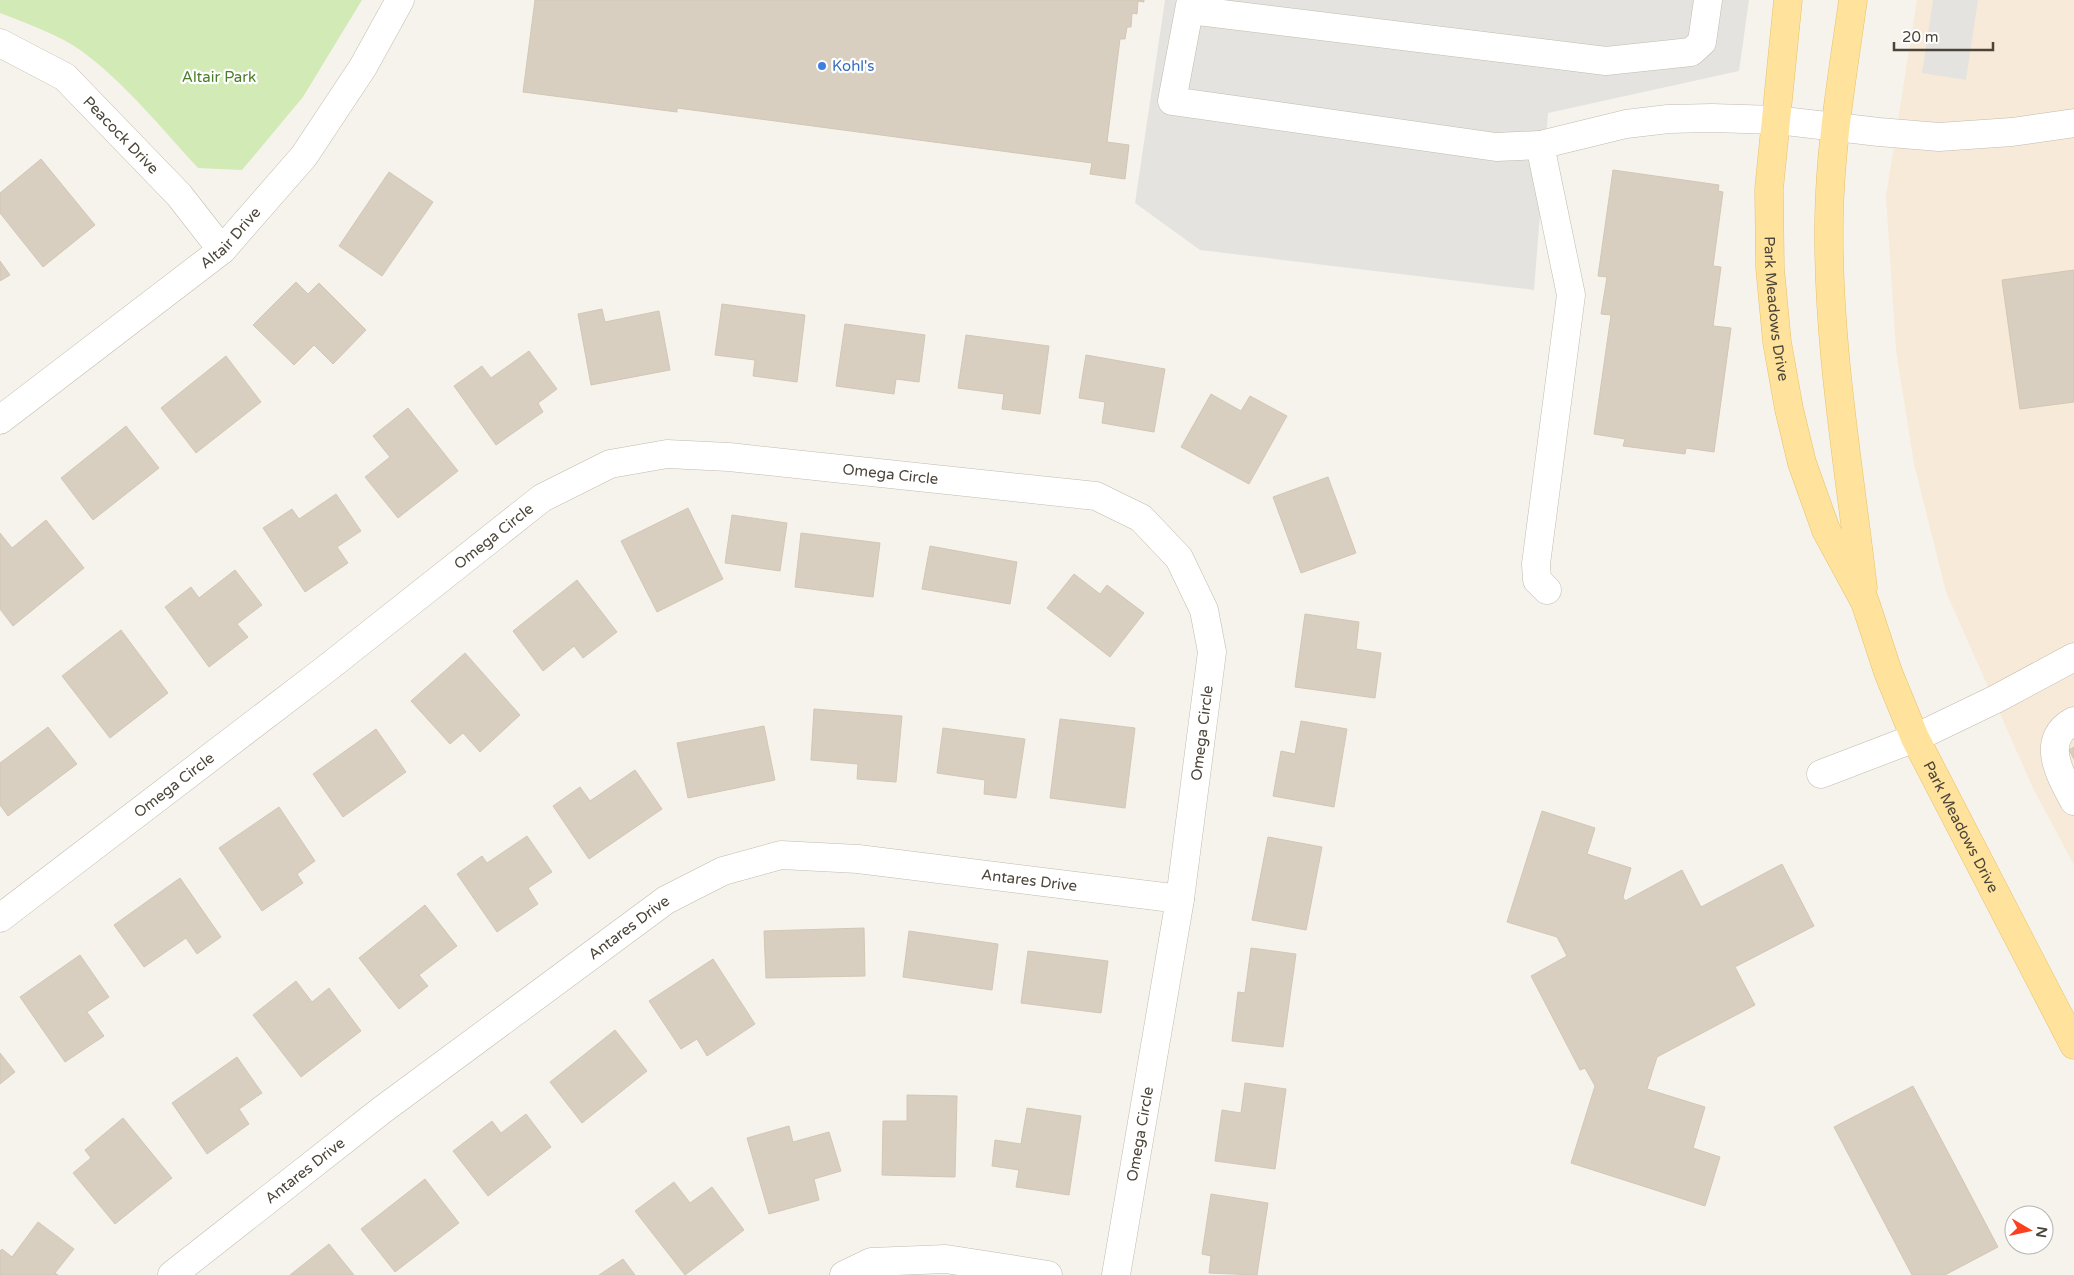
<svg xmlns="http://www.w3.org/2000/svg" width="2074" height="1275" viewBox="0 0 2074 1275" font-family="'Varela Round',sans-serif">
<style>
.commercial{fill:#f7ead8}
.green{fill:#d2eab5}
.parking{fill:#e5e3e0}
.building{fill:#d8cfc1;stroke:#d3c7b4}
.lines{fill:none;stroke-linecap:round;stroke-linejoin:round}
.minor-casing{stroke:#c2bbae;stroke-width:29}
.major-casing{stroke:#e6c16a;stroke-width:29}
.minor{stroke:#fff;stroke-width:28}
.major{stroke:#ffe39c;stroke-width:28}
.shop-dot{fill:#3f7fe0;stroke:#fff;stroke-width:2}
.labels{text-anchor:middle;stroke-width:4.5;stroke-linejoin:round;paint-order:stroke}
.shop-label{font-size:15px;fill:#366cbe;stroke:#fff;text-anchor:start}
.park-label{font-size:15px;fill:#4a7f2a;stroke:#fff}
.street-label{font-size:15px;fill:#4b4439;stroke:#fff}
</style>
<rect width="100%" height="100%" fill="#f6f3ec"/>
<polygon class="commercial" points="1917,0 2074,0 2074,865 2033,788 1946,592 1914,464 1896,350 1886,196"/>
<path class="green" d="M0,0H362L303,97L242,170L198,168C162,129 126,84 83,52C58,34 28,24 0,13Z"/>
<g class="parking">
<polygon points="1165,0 1749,0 1739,71 1548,113 1534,290 1200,250 1135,203"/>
<polygon points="1933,0 1978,0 1966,80 1922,73"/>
</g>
<g class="building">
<polygon points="535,0 1144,0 1144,2 1138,1 1137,14 1132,13 1131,27 1127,27 1125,39 1120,39 1107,142 1129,145 1125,179 1090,174 1092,163 677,108 677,112 523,92"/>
<polygon points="41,159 95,225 43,267 0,213 0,193"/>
<polygon points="1613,170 1719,185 1718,191 1723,192 1713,266 1721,267 1713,326 1731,328 1714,452 1686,448 1685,454 1623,446 1625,439 1594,434 1611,315 1601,314 1607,277 1598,276"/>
<polygon points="389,172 433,202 382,276 339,246"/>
<polygon points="0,261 10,275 0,281"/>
<polygon points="2074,270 2074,402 2020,409 2002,280"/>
<polygon points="296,282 308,294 319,283 366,330 333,364 314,345 294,365 253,325"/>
<polygon points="722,304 805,315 797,382 753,376 755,360 715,355"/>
<polygon points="602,309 605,322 659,311 670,370 591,385 578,314"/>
<polygon points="845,324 925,335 919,382 896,379 894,394 836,386"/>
<polygon points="966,335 1049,346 1040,414 1002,409 1004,394 958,388"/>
<polygon points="529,351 557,389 538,403 543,412 496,445 454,386 482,366 491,378"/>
<polygon points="1086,355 1165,369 1154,432 1102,423 1105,402 1079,398"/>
<polygon points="226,356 261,402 196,453 161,408"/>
<polygon points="1211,394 1241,411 1250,396 1287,416 1249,484 1181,447"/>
<polygon points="408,408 458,471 398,518 365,477 390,457 373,436"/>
<polygon points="126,426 159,468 93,520 61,478"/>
<polygon points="1328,477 1356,553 1301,573 1273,497"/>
<polygon points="336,494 361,531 337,547 348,563 305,592 263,528 292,509 299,519"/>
<polygon points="688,508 723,579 657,612 621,541"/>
<polygon points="732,515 787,523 780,571 725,563"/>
<polygon points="46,520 84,568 13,626 0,609 0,533 12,548"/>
<polygon points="801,533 880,543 873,597 795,587"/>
<polygon points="930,546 1017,562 1010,604 922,589"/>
<polygon points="235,570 262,605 237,624 248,637 209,667 165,607 191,587 199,598"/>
<polygon points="1074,574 1100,594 1107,585 1144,613 1110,657 1047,608"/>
<polygon points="577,580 617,632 583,658 574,646 543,671 513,631"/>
<polygon points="1305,614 1359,622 1356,649 1381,653 1375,698 1295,687"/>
<polygon points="121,630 168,693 110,738 62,676"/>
<polygon points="465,653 520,715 480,752 463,733 450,744 411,701"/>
<polygon points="814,709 902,716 896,782 857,779 858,764 811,760"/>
<polygon points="1060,719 1135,728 1125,808 1050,798"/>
<polygon points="1301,721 1347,729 1334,807 1273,796 1281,751 1295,754"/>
<polygon points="764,726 775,780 688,798 677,743"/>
<polygon points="48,727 77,764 8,816 0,805 0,763"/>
<polygon points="943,728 1025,739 1016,798 984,794 985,780 937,773"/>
<polygon points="376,729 406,772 343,817 313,774"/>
<polygon points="2074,747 2074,759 2069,750"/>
<polygon points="635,770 662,809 589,859 553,806 580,787 590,801"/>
<polygon points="279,807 315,861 297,874 303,883 262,911 219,848"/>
<polygon points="1542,811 1595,828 1587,854 1631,868 1623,897 1625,901 1682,870 1701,907 1782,864 1814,926 1735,967 1755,1005 1657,1057 1647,1089 1705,1107 1693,1148 1720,1157 1705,1206 1571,1163 1595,1086 1585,1068 1580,1070 1531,976 1567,956 1557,937 1507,922"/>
<polygon points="527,836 552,872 528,888 538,904 497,932 457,874 482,856 487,863"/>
<polygon points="1268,837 1322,847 1306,930 1252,920"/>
<polygon points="180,878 221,937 197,954 186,938 144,967 114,925"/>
<polygon points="425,905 457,946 419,975 428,986 399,1009 359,958"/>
<polygon points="864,928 865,976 766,978 764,931"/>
<polygon points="909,931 998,944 992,990 903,977"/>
<polygon points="1251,948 1296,954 1283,1047 1232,1041 1238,992 1245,993"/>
<polygon points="1028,951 1108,961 1101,1013 1021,1003"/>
<polygon points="80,955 109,997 87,1012 104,1036 65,1062 20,997"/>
<polygon points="713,959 755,1024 707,1056 697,1039 681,1049 649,1001"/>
<polygon points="296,981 312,1002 329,988 361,1031 301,1077 253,1015"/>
<polygon points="615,1030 647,1071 582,1123 550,1082"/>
<polygon points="0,1053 15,1072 0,1084"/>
<polygon points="237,1057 262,1093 239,1109 249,1124 207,1154 172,1103"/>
<polygon points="1245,1083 1286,1089 1275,1169 1215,1161 1222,1110 1241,1113"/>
<polygon points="1913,1086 1998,1247 1945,1275 1912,1275 1834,1127"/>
<polygon points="907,1095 957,1096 955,1177 882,1175 883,1121 907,1121"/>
<polygon points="1027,1108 1081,1116 1069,1195 1016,1187 1019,1170 992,1166 995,1140 1021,1144"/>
<polygon points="526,1114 551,1147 488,1196 453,1151 492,1121 501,1133"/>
<polygon points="123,1118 172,1178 115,1224 73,1173 91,1158 85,1150"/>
<polygon points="789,1126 793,1142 829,1132 841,1171 814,1179 819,1200 769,1214 747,1138"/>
<polygon points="425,1179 459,1223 395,1272 361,1229"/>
<polygon points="674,1182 690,1203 712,1187 744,1230 685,1275 635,1211"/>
<polygon points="1211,1194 1268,1203 1257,1275 1209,1273 1211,1256 1202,1254"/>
<polygon points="38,1222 74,1249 55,1273 58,1275 0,1275 0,1251 2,1249 12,1257"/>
<polygon points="329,1244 354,1275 290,1275"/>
<polygon points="623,1259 635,1275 599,1275"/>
</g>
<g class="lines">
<defs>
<g id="minor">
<polyline points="1191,0 1172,101 1496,147 1540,145 1626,124 1668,119 1712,118 1776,120 1879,132 1939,137 2012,132 2074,123"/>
<polyline points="1190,10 1606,61 1691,52 1702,42 1708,0"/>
<path id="s1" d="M0,43L65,77L179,195L222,250"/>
<polyline points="1540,145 1571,295 1536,564 1537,580 1547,590"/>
<path id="s2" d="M0,420L222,250L304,156L363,67L400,0"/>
<path d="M2074,721C2039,739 2060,775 2074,801"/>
<polyline points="1821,774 1915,738 1996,699 2074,657"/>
<path id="s3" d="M0,918L326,669L542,498L610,464L667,454L729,457L1096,496L1141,518L1179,558L1204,610L1212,652L1180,899L1116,1275"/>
<path id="s4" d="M172,1275L382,1110L666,900L723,871L781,855L858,859L1180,899"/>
<polyline points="844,1275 871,1262 946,1259 1048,1275"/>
</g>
<g id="major">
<path id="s5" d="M1788,0L1769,189L1770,268L1777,342L1789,409L1802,463L1826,530L1865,602L1888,672L1915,738L2074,1045"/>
<path d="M1853,0C1843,72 1830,146 1829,219C1827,343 1849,466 1863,588"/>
</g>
</defs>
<use href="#minor" class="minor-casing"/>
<use href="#major" class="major-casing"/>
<use href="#minor" class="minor"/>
<use href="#major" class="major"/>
</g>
<circle class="shop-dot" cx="822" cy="66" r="5"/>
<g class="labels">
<g class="shop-label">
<text x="832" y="71">Kohl's</text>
</g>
<g class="park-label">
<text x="219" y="82">Altair Park</text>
</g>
<g class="street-label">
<text dy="5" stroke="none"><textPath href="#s1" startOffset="154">Peacock Drive</textPath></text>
<text dy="5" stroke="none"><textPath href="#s2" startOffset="294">Altair Drive</textPath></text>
<text dy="5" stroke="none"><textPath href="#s5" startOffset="310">Park Meadows Drive</textPath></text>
<text dy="5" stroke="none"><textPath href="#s3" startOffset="1044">Omega Circle</textPath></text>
<text dy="5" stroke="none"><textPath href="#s3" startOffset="624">Omega Circle</textPath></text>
<text transform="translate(1202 733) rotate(-83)" y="5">Omega Circle</text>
<text dy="5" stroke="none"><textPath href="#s3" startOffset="219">Omega Circle</textPath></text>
<text dy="5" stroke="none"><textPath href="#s5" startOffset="865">Park Meadows Drive</textPath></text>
<text dy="5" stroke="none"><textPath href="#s4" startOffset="994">Antares Drive</textPath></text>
<text dy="5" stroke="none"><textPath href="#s4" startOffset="574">Antares Drive</textPath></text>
<text transform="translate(1140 1134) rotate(-80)" y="5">Omega Circle</text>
<text dy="5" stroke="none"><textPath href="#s4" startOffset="169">Antares Drive</textPath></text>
</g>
</g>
<g transform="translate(2029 1230) rotate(99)"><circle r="24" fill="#ffffff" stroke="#b7b4b0"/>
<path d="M0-4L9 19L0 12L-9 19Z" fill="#fc3f1d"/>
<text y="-8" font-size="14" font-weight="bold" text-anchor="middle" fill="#4b4439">N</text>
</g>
<path d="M1894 42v8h99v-8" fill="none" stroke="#4b4439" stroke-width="2.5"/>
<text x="1902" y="42" font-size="15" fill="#4b4439" stroke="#ffffff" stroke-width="4" paint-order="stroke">20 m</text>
</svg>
